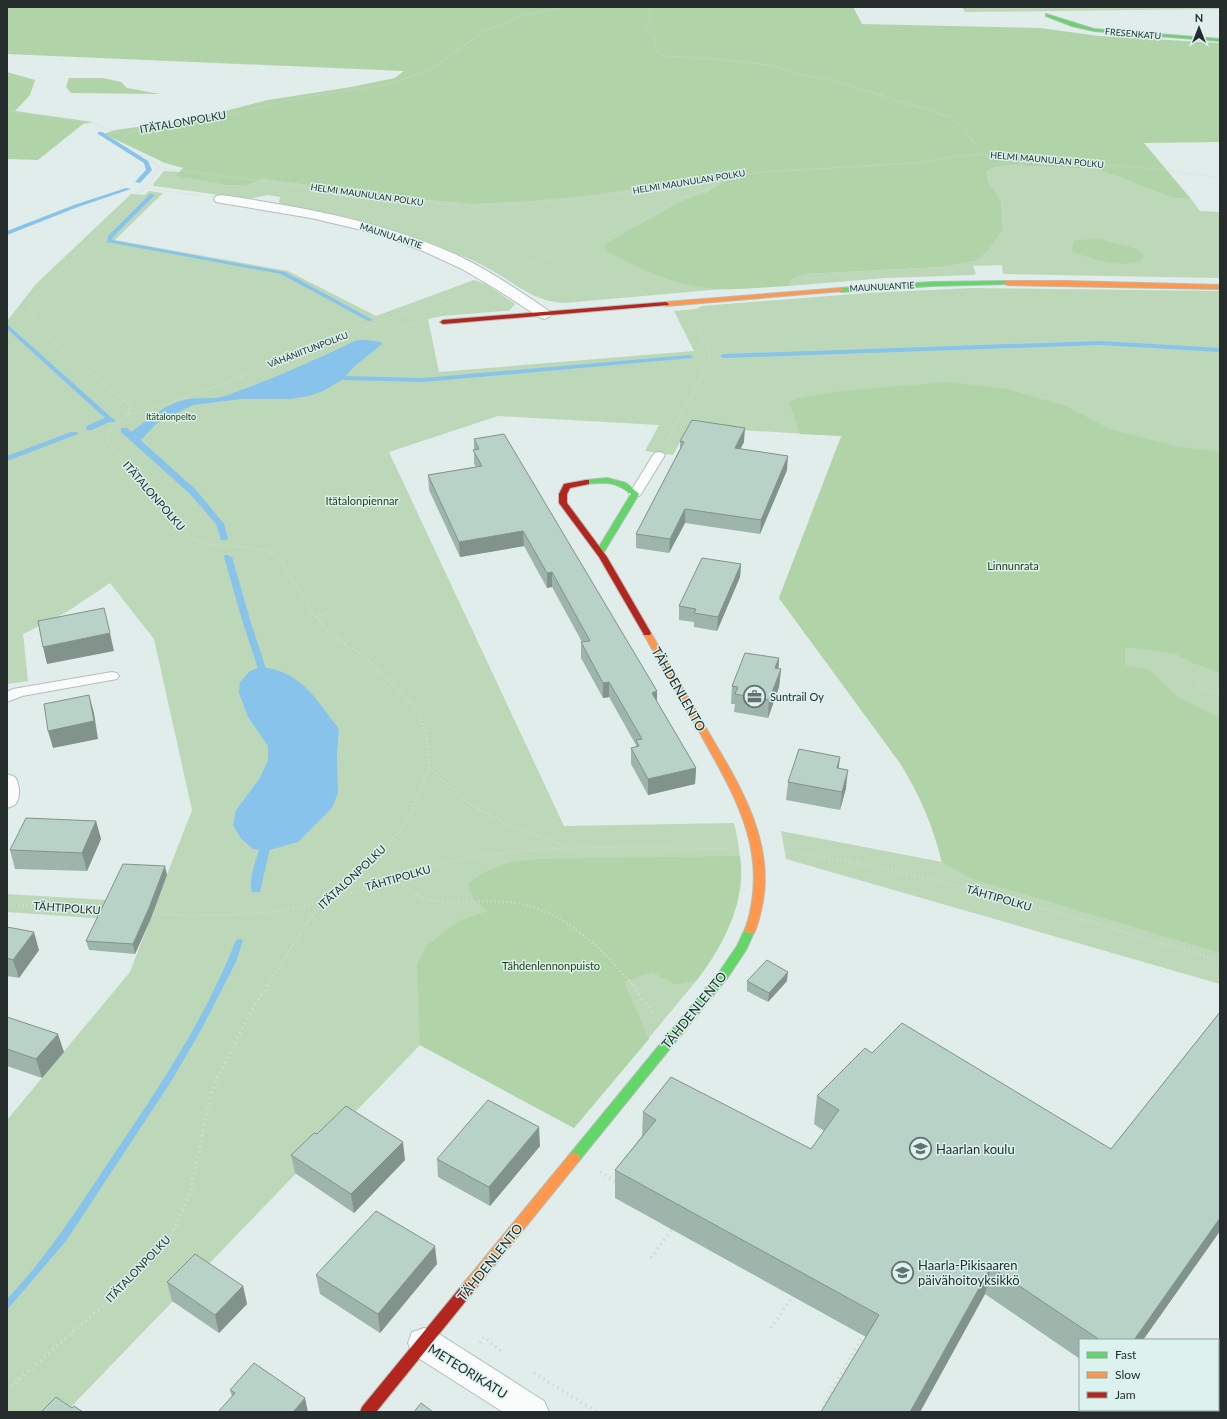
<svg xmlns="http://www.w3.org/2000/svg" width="1227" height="1419" viewBox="0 0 1227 1419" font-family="Lato,sans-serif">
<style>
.green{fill:#bdd8b8;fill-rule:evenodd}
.forest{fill:#b1d3a8}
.water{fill:#87c3eb}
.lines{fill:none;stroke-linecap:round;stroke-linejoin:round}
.stream{fill:#87c3eb;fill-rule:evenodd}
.lane-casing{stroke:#b3bebc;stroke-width:2}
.street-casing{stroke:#b3bebc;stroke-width:2}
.fast-casing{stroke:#b3bebc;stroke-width:2}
.slow-casing{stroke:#b3bebc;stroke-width:2}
.jam-casing{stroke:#b3bebc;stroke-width:2}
.path-far3{stroke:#d4d9d7;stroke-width:1.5;stroke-dasharray:0.5 1.5;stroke-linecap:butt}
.path-far2{stroke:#d4d9d7;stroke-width:2;stroke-dasharray:1 2.5;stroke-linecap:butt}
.path-far1{stroke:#d4d9d7;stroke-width:2.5;stroke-dasharray:1 3;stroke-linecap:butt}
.path{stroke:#d4d9d7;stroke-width:3.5;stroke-dasharray:1.5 4;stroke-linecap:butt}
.lane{fill:#fafcfc;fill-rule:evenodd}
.street{fill:#fafcfc;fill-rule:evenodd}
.fast{fill:#63d668;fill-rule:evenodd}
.slow{fill:#ff974d;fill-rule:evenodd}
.jam{fill:#b3261e;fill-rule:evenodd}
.wall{fill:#9eb5ab}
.shaded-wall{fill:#81938b}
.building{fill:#b8d2c7;stroke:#81938b}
.labels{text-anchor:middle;stroke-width:3;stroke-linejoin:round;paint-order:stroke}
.far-street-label{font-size:9px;fill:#252d2c;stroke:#dbf2ef}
.far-park-label{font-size:9px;fill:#1d3d08;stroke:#dbf2ef}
.street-label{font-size:11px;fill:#252d2c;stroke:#dbf2ef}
.park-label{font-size:11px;fill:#1d3d08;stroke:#dbf2ef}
.poi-label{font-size:11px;fill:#252d2c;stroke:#dbf2ef;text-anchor:start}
.near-street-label{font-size:13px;fill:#252d2c;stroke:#dbf2ef}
.near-poi-label{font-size:13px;fill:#252d2c;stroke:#dbf2ef;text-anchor:start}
</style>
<rect width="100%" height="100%" fill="#e0edeb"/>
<g class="green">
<polygon points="962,7 1220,7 1220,9 965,12"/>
<polygon points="1007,165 1094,169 1113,175 1172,198 1191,199 1200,211 1220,212 1220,278 1005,274 1003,273 1002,265 973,266 976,273 974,275 885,278 789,286 792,279 806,274 942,267 976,261 1003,229 1001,201 989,183 986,172 993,168"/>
<path d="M164,171L180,172L176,176L226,185L247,186L262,179L414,199L473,204L521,202L726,175L727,180L707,192L685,199L605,245L734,288L564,303C533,301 519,286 493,271C481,264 468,258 455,253C400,229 343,216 285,205L279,203L280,197L268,195L249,199L154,186L153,184Z"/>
<path d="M149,191L163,193L115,240L288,271L376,316L474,280L486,284L515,304L509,311H503L442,316L428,319L439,372L694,351L674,311L696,309L702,306L867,293L971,288L1220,291V984L786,859L781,831L942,862C933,826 920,794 900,763L779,598L841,436L688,427L673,455L645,451L659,425L498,416L389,452L564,826L734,823C750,886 735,930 697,980L574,1128L420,1045L66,1412H7V1120L130,972L149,922L7,912V894L156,903L192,810L154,639L110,583L65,613L23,634L28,681L7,684V321L36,284L131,194L145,195ZM339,729L337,757L266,851L253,849L241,839L236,810L259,779L268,760V746Z"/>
</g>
<g class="forest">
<path d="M7,7H853L862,24L1040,28L1099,36L1220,43V142L1144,143L1191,199L1172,198L1113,175L1094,169L1007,165L993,168L986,172L989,183L1001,201L1003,229L989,249L976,261L942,267L806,274L792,279L789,286C766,287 742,290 718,289C679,287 639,269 605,250V244L685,199L707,192L727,180L726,175L585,196L521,202L473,204L414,199L262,179L247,186L226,185L175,176L183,168L165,163L104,134L115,130L190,120L268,100L351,87L395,78L404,71L7,54Z"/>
<polygon points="7,72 35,80 30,95 15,111 93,122 83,124 38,160 7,159"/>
<polygon points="69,78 103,78 121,82 127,88 160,94 71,93 66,87"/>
<path d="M1099,239L1137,249L1145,256L1139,262C1114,267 1097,260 1073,252L1072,246L1074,240Z"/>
<path d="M947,382L1007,389L1065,406L1110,429L1179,447L1220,451V673L1193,663L1174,653L1125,647V665L1148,669L1178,697L1220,718V953L970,878L942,862C933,826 920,795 900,763L779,598L842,436L800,434L789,402L803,397L842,391Z"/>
<path d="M740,856C747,902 723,945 697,980L677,985L652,972L624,982L649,1039L574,1128L420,1045L417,964L427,945L461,920L488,911L473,899L468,883L487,871L508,863L536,859Z"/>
</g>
<g class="water">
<path d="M357,340H367L381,342L382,344L356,365L342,380L323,391L309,396L290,399H241L193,405L157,423L141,440L131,432C150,419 165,403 189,399C201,397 216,400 228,395C273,379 315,360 357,340Z"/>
<path d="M261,667C301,671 316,699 339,729L337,757L338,793L332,808L298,842L266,851L253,849L241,839L233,825L236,810L259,779L268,760V746L248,717L239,693L240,682L250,671Z"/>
<path d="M239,939L243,940L236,962L201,1030L172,1080L66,1241L7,1310V1299C46,1258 77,1210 108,1163C156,1092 205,1020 236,940Z"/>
</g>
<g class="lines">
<g class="stream">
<polygon points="98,132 102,132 148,161 152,170 140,183 135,182 146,170 144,163 98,134"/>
<polygon points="126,188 131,189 78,207 7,235 7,231 74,205"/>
<polygon points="150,194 155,195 113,237 112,240 285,272 373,320 368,321 281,274 107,242 108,236"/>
<polygon points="7,324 112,418 116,421 114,422 109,422 92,430 86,430 86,426 105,418 7,329"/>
<polygon points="1101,341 1220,348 1220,352 1101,345 723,358 720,356 723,354"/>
<polygon points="690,355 693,357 692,358 423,382 344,380 341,378 344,376 423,378"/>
<polygon points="121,428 127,428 196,490 224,524 228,538 227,540 221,540 216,524 190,494 121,432"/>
<polygon points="71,432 77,432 78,434 7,461 7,456"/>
<polygon points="225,555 228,555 232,557 251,623 269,678 268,680 265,681 261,678 243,623 224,557"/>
<path d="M267,837L270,838L272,840L260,892H252C247,882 259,851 262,840L264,838Z"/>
</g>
<defs>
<g id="lane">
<polygon points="659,452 663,453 665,455 641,494 639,496 631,496 629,494 653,455 655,453"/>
<polygon points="112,672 117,673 119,676 117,679 22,696 7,702 7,692 13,689"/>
</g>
<g id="street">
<path d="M221,195C303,207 386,222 461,257C492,272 521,292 549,311L552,314L549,317L544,319L539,317L496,289L462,269L423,251L394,240L366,231L311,218L216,202L214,199L216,196Z"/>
<path d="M7,774L15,777C20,785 21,797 15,805L7,808Z"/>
<polygon points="424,1328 436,1332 544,1401 549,1412 503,1412 412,1354 408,1343 412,1332"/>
</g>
<g id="fast">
<polygon points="1046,14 1094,29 1220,39 1220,41 1094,31 1072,26 1046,16"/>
<polygon points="1007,281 1010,283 1009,284 932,286 841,292 838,290 841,288 932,282"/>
<path d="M607,478L626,483L639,494L604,552L600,554L596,552L631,494C615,481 605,482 586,484L582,482L586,480Z"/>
<polygon points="750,926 754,927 755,930 746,950 728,977 578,1162 574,1163 570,1162 568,1158 570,1154 720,971 737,946 746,927"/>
</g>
<g id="slow">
<polygon points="1066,281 1220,285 1220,289 1007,285 1004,283 1007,281"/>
<polygon points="841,288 844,290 843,291 666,306 663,304 666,302"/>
<path d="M647,630L651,633C668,663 686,693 703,723C734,776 774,835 763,901C761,911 759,923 754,933H746L745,930C771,854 736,798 700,733C681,700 662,666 643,633Z"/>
<polygon points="574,1153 578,1154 580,1158 578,1162 473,1292 468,1294 463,1292 462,1288 463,1284 570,1154"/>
</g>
<g id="jam">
<polygon points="666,302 669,304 668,305 443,324 440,322 443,320"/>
<polygon points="586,480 589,480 589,484 570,488 567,494 567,503 607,557 651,633 650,635 644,635 643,633 599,557 559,503 559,494 564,484"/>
<polygon points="468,1282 473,1284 474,1288 473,1292 376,1412 360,1412 362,1407 463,1284"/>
</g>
</defs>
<use href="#lane" class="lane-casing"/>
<use href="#street" class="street-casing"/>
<use href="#fast" class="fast-casing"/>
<use href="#slow" class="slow-casing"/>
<use href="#jam" class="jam-casing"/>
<g class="path-far3">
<polyline points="652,7 650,13 651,19 645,26 654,36 656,50 664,56 703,58 770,65 803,75 843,83 952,118 966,131 977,147"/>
<polyline points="7,110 93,123 124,135"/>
<polyline points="159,168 460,206 487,206 585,198 762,172 915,163 958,156 982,154 1158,169 1220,178"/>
<polyline points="143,188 202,196"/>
<polyline points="516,269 613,233 660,212 675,199 707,190 719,182 720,178"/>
<polyline points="437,301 466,289"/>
<polyline points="695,322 709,352 710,360 701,377"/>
<polyline points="369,328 420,324"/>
<path d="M95,377C79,363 33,332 31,311C30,303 36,296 40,289L150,182L159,168L157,165L134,151L123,139L127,134L138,130L200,122L297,98L385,85L430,70L486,30L526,15L567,7"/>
<polyline points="240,377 290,356 429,304"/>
</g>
<g class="path-far2">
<polyline points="94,376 129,405 130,412 111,429 106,436 108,441 182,530 195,540 206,544 254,548 269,552 282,560 284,567 316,617 329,632 347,645"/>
<polyline points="128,415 169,403 243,376"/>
<polyline points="668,439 702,376"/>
<polyline points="316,617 329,612"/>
</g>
<g class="path-far1">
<polyline points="1198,687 1220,694"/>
<path d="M429,768C440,778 452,789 464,799C494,822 532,835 568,846"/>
<path d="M785,851C822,857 859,863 896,871C1005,895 1112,929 1220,961"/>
<path d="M394,877C433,919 474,894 521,904C566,913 605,951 633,986"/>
<polyline points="7,904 102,911"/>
<path d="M149,914C199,916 250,917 300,907C357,895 410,868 468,858C554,843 641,848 728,849"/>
<polyline points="267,986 309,920 325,901 370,864 407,822 429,768 426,735 418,711 395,686 363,656 345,644"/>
</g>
<g class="path">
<polyline points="632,985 655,1016"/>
<polyline points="600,1172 618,1183"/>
<polyline points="651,1258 672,1229"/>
<polyline points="771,1328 793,1296"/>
<polyline points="480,1343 484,1337 503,1353"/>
<polyline points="534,1373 597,1412"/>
<polyline points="7,1390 107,1302 170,1237 189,1197 211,1094 219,1074 254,1006 268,985"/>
<polyline points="819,1412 863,1336"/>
</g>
<use href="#lane" class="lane"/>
<use href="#street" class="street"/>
<use href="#fast" class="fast"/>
<use href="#slow" class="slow"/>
<use href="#jam" class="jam"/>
</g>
<g class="wall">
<polygon points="474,439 657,691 657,702 696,768 695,784 648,795 631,764 631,748 636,747 636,745 609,697 603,698 581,658 581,642 582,642 552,587 547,588 524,546 460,557 429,490 428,475 476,467 474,464"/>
<polygon points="680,441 744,442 740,449 787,470 760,534 685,523 669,553 636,548 636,534 680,449"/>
<polygon points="741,564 740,577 717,631 694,627 694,622 679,620 679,606"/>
<polygon points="779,658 778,669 781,669 779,687 768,718 734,712 735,704 731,704 732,686"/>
<polygon points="839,768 846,788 840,810 786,800 788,782"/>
<polygon points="96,821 101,839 87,871 15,869 10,850"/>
<polygon points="167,875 151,918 135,954 89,950 86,941"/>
<polygon points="7,927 39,950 19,978 7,976"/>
<polygon points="747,981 787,981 768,1002 747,991"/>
<polygon points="1220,1012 1220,1231 1143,1340 1080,1340 1080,1359 985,1294 920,1412 821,1412 866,1337 615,1198 615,1170 642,1136 643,1112 811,1149 824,1131 814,1124 817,1096 872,1053 1111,1149"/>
<polygon points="7,1017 64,1052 42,1078 7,1066"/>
<polygon points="540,1146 490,1206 438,1177 437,1159"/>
<polygon points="291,1155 405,1160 354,1213 295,1173"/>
<polygon points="437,1264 380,1333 320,1294 316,1275"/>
<polygon points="167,1282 243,1286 247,1304 219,1333 172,1301"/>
<polygon points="230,1390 308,1412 232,1396"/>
</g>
<g class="shaded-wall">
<polygon points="745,428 744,442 734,462 735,448"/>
<polygon points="788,456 787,470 760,534 761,520"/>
<polygon points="685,509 685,523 669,553 670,539"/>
<polygon points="523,531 524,546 460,557 459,542"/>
<polygon points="741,564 740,577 717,631 718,617"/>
<polygon points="552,572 552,587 547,588 547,573"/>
<polygon points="110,633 114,651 47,664 43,647"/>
<polygon points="779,658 778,676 775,668"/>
<polygon points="781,669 779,687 768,718 769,700"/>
<polygon points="609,682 609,697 603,698 603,683"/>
<polygon points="657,691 657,707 652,693"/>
<polygon points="89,695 94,713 98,739 53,748 48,731"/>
<polygon points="840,757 838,775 837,768"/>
<polygon points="696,768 695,784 648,795 648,779"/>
<polygon points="848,770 846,788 840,810 842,792"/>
<polygon points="96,821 101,839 87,871 82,853"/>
<polygon points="165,866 167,875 151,918 135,954 133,944"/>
<polygon points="34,932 39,950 19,978 13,960"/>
<polygon points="788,972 787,981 768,1002 769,993"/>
<polygon points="58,1034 64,1052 42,1078 36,1059"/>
<polygon points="539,1127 540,1146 490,1206 489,1187"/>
<polygon points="403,1142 405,1160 354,1213 351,1194"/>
<polygon points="1220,1218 1220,1231 1143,1340 1134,1340"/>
<polygon points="435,1246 437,1264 380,1333 378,1314"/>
<polygon points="991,1267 985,1294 920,1412 910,1412"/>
<polygon points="243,1286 247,1304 219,1333 215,1315"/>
<polygon points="305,1398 308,1412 293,1412"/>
</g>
<g class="building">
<polygon points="692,420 745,428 735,448 788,456 761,520 685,509 670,539 636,534 684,442 680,441"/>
<polygon points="504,434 657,691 652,693 696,768 648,779 631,748 639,746 636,740 642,739 609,682 603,683 581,642 590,641 552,572 547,573 523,531 459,542 428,475 482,466 473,450 479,449 474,439"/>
<polygon points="702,558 741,564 718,617 694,613 696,609 679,606"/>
<polygon points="104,608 110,633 43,647 38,621"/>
<polygon points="745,653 779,658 775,668 781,669 769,700 735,694 738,687 732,686"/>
<polygon points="89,695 94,721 48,731 44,704"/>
<polygon points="799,749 840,757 837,768 848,770 842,792 788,782"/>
<polygon points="26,818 96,821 82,853 10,850"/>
<polygon points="123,864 165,866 149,908 133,944 86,941"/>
<polygon points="7,927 34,932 13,960 7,958"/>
<polygon points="767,960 788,972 769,993 747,981"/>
<polygon points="1220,1012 1220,1218 1134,1340 1100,1340 991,1267 910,1412 821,1412 879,1315 615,1170 656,1120 643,1112 671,1077 811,1149 839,1110 817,1096 865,1048 872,1053 902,1023 1111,1149"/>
<polygon points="7,1017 58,1034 36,1059 7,1049"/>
<polygon points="488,1100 539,1127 489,1187 437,1159"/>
<polygon points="346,1106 403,1142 351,1194 291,1155 314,1133 317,1134"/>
<polygon points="376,1211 435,1246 378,1314 316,1275"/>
<polygon points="195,1254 243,1286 215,1315 167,1282"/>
<polygon points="254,1363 305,1398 293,1412 218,1412 235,1393 230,1390"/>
<polygon points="56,1397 72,1408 74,1406 83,1412 41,1412"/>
<polygon points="421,1403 433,1412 414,1412"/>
</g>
<defs>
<symbol id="office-ring" viewBox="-11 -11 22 22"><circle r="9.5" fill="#dbf2ef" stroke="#66706f" stroke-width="1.5"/><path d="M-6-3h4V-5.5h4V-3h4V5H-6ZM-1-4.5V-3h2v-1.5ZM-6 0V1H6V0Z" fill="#66706f"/></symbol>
<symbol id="school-ring" viewBox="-11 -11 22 22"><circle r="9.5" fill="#dbf2ef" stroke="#66706f" stroke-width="1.5"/><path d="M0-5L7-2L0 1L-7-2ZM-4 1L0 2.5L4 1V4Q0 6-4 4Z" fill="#66706f"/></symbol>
</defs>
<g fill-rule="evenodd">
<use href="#office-ring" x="742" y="684" width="25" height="25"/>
<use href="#school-ring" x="908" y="1136" width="25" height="25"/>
<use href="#school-ring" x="890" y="1260" width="25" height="25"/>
</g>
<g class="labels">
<g class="far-street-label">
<text transform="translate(1133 34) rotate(5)" y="3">FRESENKATU</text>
<text transform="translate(1047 160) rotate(5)" y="3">HELMI MAUNULAN POLKU</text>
<text transform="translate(689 182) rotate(-9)" y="3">HELMI MAUNULAN POLKU</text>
<text transform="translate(367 195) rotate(8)" y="3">HELMI MAUNULAN POLKU</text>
<text transform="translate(391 236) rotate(18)" y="3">MAUNULANTIE</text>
<text transform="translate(882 287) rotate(-3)" y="3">MAUNULANTIE</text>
<text transform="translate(308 350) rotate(-21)" y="3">VÄHÄNIITUNPOLKU</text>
</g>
<g class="far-park-label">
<text x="171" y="420">Itätalonpelto</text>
</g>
<g class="street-label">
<text transform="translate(183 122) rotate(-10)" y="4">ITÄTALONPOLKU</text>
<text transform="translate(154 496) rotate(49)" y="4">ITÄTALONPOLKU</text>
<text transform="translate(352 877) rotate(-43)" y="4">ITÄTALONPOLKU</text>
<text transform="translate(398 878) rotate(-16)" y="4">TÄHTIPOLKU</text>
<text transform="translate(999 898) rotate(16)" y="4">TÄHTIPOLKU</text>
<text transform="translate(67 908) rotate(4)" y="4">TÄHTIPOLKU</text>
<text transform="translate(138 1269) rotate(-46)" y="4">ITÄTALONPOLKU</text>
</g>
<g class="park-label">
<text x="362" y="505">Itätalonpiennar</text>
<text x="1013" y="570">Linnunrata</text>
<text x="551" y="970">Tähdenlennonpuisto</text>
</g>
<g class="poi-label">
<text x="770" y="701">Suntrail Oy</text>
</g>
<g class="near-street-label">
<text transform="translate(679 689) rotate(60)" y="5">TÄHDENLENTO</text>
<text transform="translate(694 1010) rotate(-51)" y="5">TÄHDENLENTO</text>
<text transform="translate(490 1262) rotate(-51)" y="5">TÄHDENLENTO</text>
<text transform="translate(468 1371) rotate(32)" y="5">METEORIKATU</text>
</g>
<g class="near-poi-label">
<text x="936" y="1154">Haarlan koulu</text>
<text x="918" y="1270">Haarla-Pikisaaren<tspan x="918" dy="15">päivähoitoyksikkö</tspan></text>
</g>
</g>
<rect width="1227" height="1419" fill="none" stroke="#252d2c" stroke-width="16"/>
<rect x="1079" y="1339" width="140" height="72" fill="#dbf2ef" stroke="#92a3a1"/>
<rect x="1087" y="1352" width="20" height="6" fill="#63d668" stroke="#92a3a1"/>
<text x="1115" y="1359" font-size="12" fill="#252d2c">Fast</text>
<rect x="1087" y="1372" width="20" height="6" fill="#ff974d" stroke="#92a3a1"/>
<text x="1115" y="1379" font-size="12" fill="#252d2c">Slow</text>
<rect x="1087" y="1392" width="20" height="6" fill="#b3261e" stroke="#92a3a1"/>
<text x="1115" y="1399" font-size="12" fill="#252d2c">Jam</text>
<g transform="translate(1199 28)" stroke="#dbf2ef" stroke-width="3" paint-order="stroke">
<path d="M0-3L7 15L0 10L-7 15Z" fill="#252d2c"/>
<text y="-6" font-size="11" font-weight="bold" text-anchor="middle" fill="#252d2c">N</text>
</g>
</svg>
